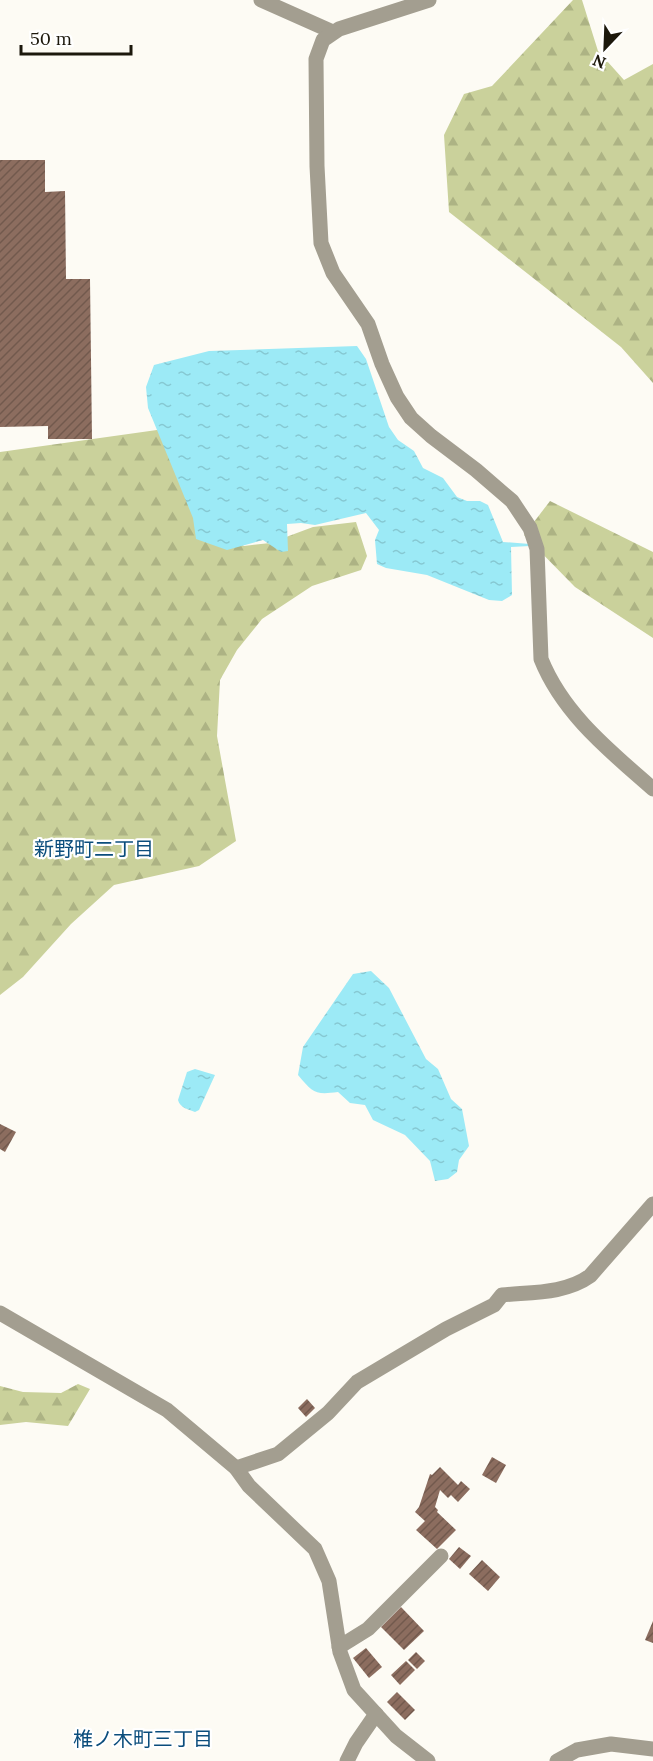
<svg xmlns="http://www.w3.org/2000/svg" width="653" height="1761" viewBox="0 0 653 1761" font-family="Lora,'Noto Sans JP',serif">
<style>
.forest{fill:url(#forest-firs)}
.water{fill:url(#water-ripples)}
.building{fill:url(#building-hatch)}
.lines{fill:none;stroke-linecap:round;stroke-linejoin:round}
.street{stroke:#a39e90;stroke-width:15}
.labels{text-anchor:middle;stroke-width:4.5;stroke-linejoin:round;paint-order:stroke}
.neighbourhood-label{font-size:20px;fill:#0b4d7c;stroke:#fff}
</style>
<defs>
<pattern id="forest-firs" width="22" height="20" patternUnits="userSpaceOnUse" patternTransform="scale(1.5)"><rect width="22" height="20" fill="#cad19b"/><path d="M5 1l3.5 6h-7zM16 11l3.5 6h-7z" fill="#adb384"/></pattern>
<pattern id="water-ripples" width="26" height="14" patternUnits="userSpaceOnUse" patternTransform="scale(1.5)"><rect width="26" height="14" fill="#9ceaf6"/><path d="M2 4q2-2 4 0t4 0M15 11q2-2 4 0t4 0" fill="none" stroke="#86c8d2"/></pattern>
<pattern id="building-hatch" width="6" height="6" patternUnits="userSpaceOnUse" patternTransform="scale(1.5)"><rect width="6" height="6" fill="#8c6d5f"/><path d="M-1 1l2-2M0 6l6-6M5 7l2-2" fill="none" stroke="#72594d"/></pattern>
</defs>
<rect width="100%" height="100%" fill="#fdfbf4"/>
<g class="forest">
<polygon points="573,0 582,0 598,51 624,80 653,64 653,383 621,347 449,212 444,135 464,94 492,86"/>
<polygon points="164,429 228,535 244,546 270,543 313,527 356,522 367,556 361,570 312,586 262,619 237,650 220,680 217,736 236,841 199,866 114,885 71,924 23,977 0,995 0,452"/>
<polygon points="550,501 653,552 653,638 575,587 524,535"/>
<polygon points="78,1384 90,1389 68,1426 26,1422 0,1425 0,1386 23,1392 61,1393"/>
</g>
<g class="water">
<polygon points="357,346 366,359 389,427 398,440 414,451 423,468 443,478 457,497 467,501 480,501 488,505 503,542 530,544 530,546 511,547 512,595 502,601 489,600 427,575 386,568 377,564 375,540 379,530 366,513 315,525 301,523 287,524 288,551 281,552 263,540 227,550 196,539 193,518 148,408 146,387 154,365 209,351"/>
<path d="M371,971L389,988L426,1059L438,1069L451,1099L462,1109L469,1146L459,1160L457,1172L448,1179L435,1181L430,1161L405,1135L373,1120L365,1105L350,1103L338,1092C315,1095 313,1093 298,1075L303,1047L353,974Z"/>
<path d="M195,1069L215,1075L199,1110L195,1112C188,1109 180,1108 178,1100L187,1072Z"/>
</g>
<g class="building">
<polygon points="0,160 45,160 45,192 65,191 66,279 90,279 92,439 48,439 48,426 0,427"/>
<polygon points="0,1124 16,1132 5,1152 0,1149"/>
<polygon points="307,1399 315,1408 306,1417 298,1408"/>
<polygon points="492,1457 506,1465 496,1483 482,1475"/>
<polygon points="440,1467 458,1485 461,1481 470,1489 458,1502 451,1495 448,1498 440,1490 435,1507 438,1510 437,1512 456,1530 437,1549 416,1530 425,1521 415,1512 419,1507 430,1474 432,1475"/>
<polygon points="459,1547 471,1556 460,1569 449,1559"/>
<polygon points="482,1560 500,1577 488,1591 469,1574"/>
<polygon points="401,1607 424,1631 404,1650 381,1627"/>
<polygon points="653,1621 653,1643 645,1640"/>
<polygon points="366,1648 382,1667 369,1678 353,1658"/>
<polygon points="416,1652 425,1661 417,1669 408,1660"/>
<polygon points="406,1661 415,1670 400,1685 391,1675"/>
<polygon points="397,1692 415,1710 405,1720 387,1702"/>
</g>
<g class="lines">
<g class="street">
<polyline points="261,0 333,32"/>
<path d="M429,0L339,29L323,40L316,59L317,166L321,243L333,273L368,324L382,364L397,397L411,418L431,436L476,470L512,501L530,528L537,549L541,659C563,714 610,751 653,789"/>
<polyline points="0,1313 167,1410 236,1468 249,1486 315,1549 329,1581 340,1652 354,1690 396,1736 428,1761"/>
<path d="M236,1468L278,1454L328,1413L357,1382L446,1329L494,1305L502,1295C531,1292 565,1294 590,1276L653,1204"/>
<polyline points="339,1647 368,1629 441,1556"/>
<polyline points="347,1761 356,1743 376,1714"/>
<polyline points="557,1761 577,1750 611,1744 653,1749"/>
</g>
</g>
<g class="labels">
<g class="neighbourhood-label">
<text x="94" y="856">新野町二丁目</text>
<text x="143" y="1746">椎ノ木町三丁目</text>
</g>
</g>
<g transform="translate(605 48) rotate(203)" stroke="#ffffff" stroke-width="4.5" paint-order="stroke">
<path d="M0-4.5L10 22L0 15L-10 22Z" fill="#1c180c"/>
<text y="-9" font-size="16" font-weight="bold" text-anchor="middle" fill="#1c180c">N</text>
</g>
<path d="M21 45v9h110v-9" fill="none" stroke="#1c180c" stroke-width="3"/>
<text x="30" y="45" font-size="18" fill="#1c180c" stroke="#ffffff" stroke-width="4.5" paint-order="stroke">50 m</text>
</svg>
